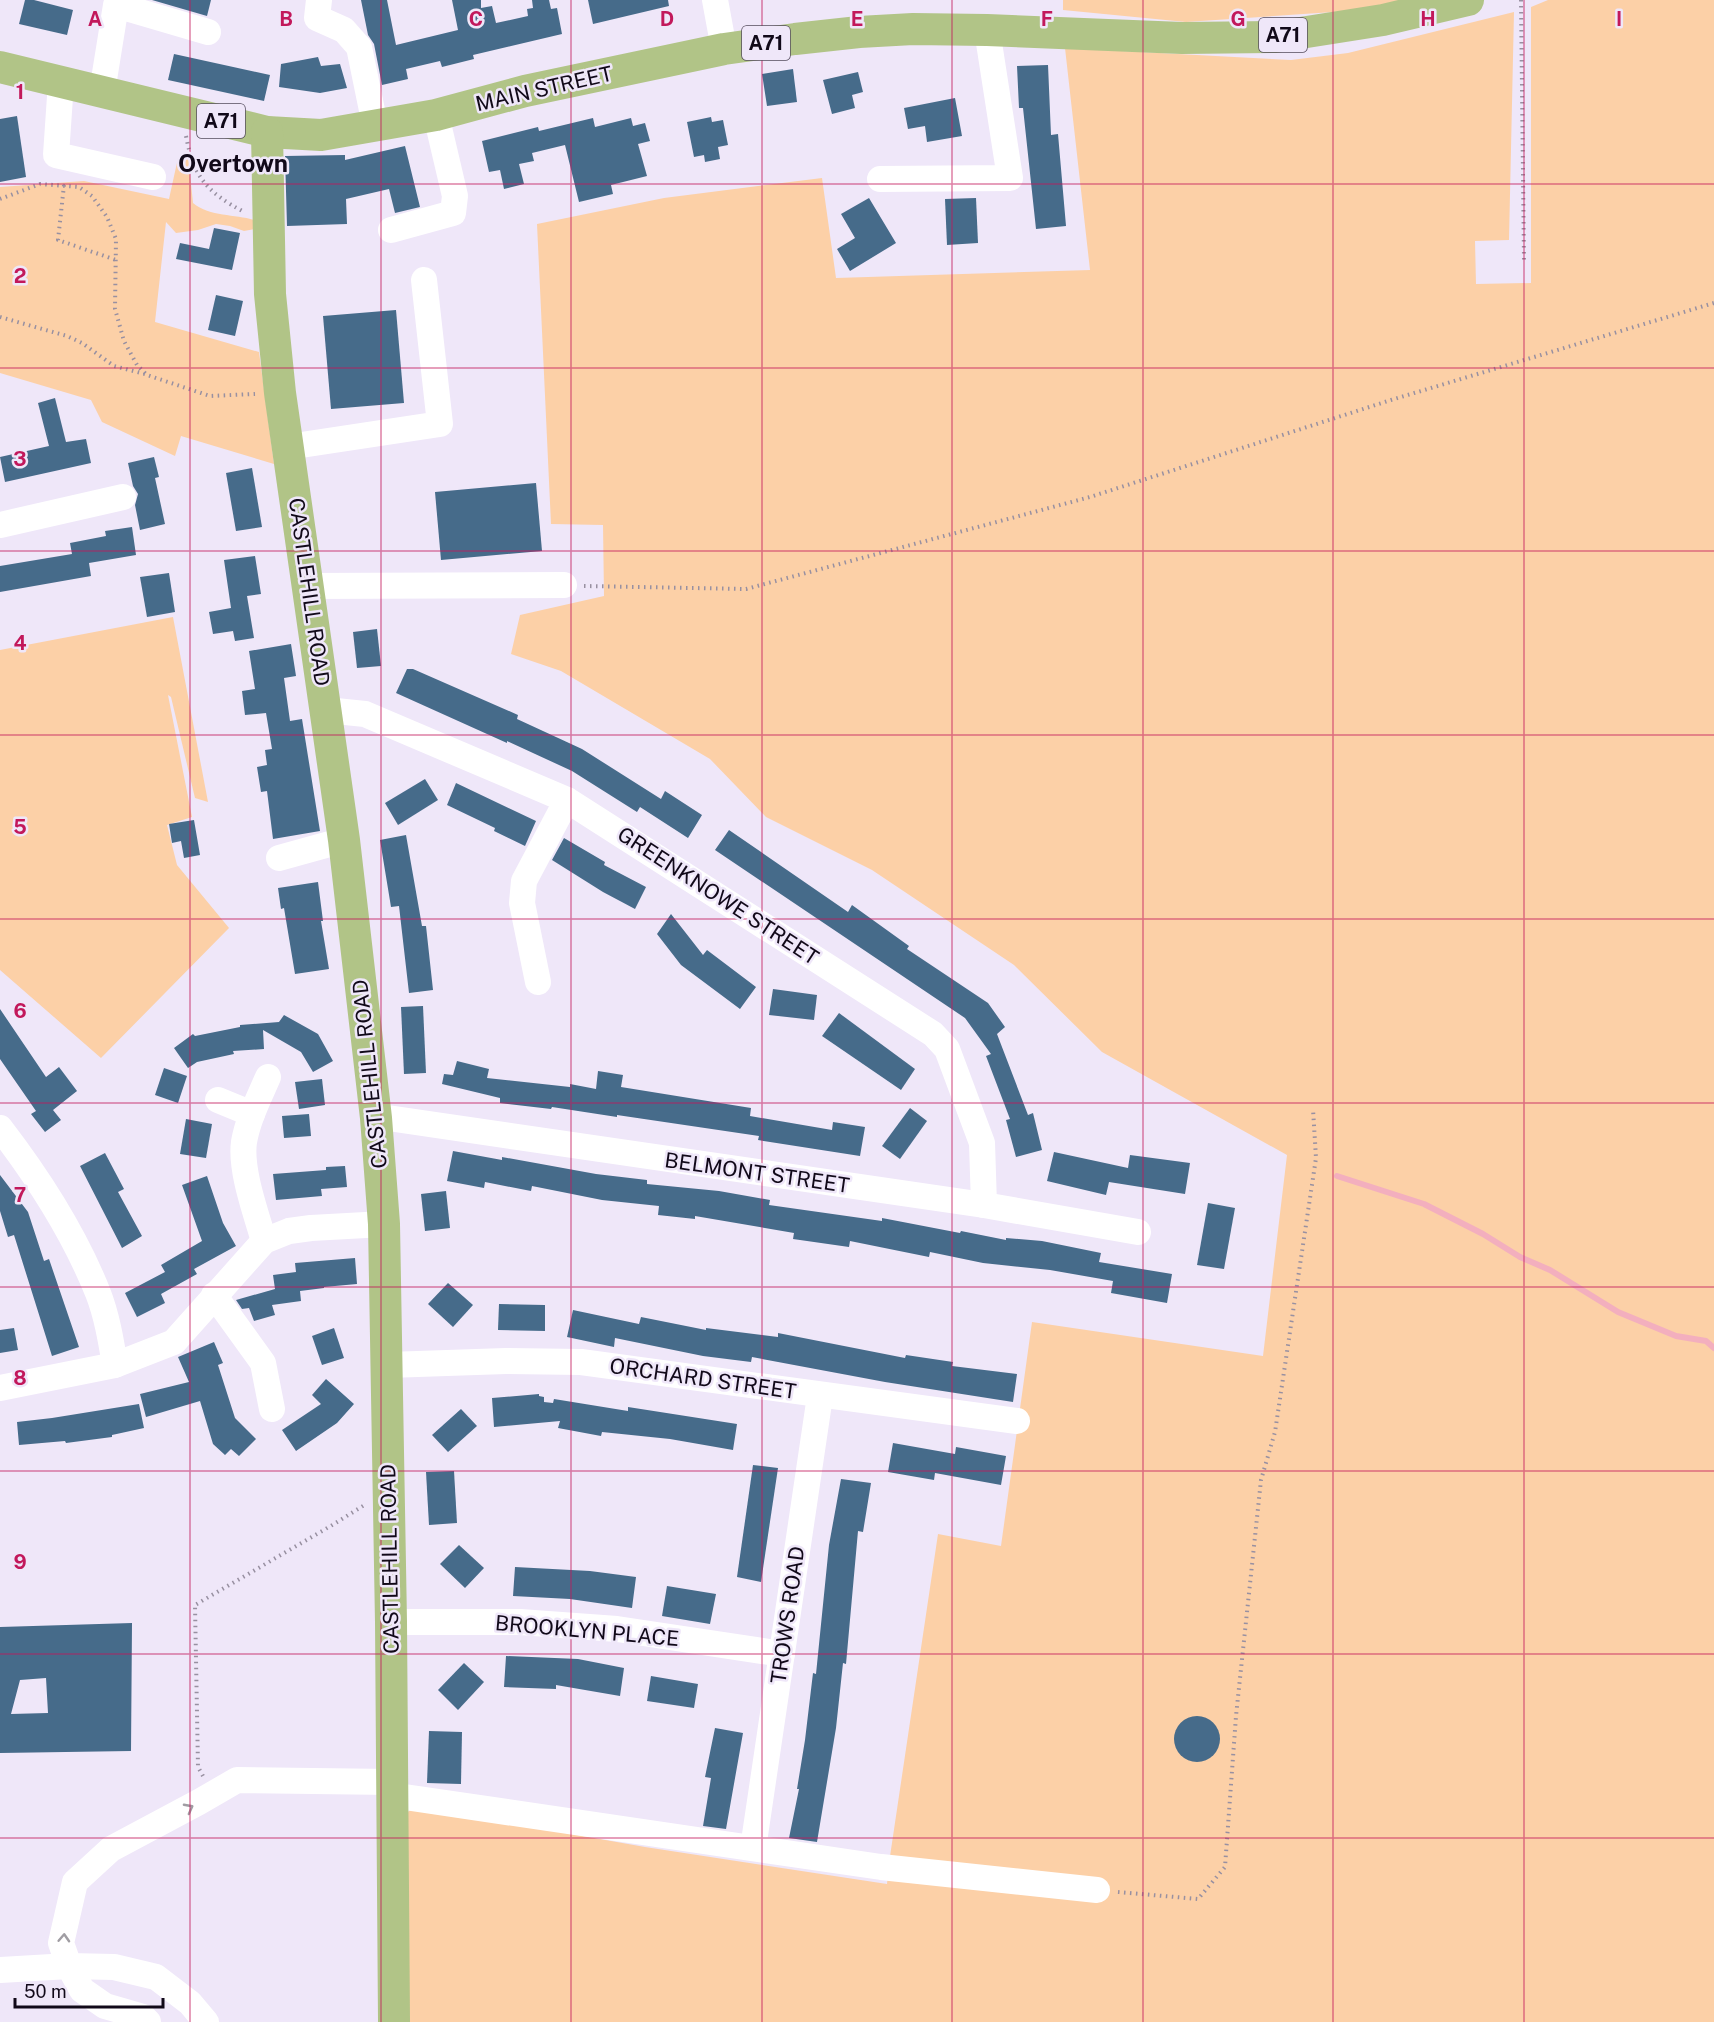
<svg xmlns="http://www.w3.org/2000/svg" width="1714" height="2022" viewBox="0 0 1714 2022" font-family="'Public Sans',sans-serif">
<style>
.green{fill:#fcd0a7}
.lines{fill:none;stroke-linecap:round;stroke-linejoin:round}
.stream{stroke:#f3afbe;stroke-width:6}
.building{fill:#466b8a;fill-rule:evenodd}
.path{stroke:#9890a1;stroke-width:4;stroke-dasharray:1.5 4.5;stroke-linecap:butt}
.minor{stroke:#fff;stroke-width:26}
.major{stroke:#b1c487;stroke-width:32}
.oneway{stroke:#a09da3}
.grid{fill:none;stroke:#c2185b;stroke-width:1.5;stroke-opacity:0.55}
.labels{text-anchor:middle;stroke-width:5;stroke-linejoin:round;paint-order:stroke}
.shield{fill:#efe7f9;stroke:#544c5c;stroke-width:1.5}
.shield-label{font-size:20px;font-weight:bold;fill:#110919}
.street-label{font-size:21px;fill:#110919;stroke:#efe7f9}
.quarter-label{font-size:24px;font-weight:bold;fill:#110919;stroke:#efe7f9}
.grid-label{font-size:20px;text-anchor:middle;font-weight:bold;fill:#c2185b;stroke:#efe7f9;stroke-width:5;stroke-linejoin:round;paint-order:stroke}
</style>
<rect width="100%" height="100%" fill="#efe7f9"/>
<g class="green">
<polygon points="1063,0 1403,0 1363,10 1186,22 1063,10"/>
<polygon points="1548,0 1714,0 1714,2022 407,2022 406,1814 414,1806 645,1847 887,1884 889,1863 938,1534 1001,1546 1032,1322 1263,1356 1287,1155 1102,1052 1014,965 872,870 766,817 710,759 561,671 511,654 520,615 604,596 603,525 551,524 537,224 664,198 822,178 836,278 1090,270 1065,48 1291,60 1348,53 1514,12 1509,240 1475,241 1476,284 1531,283 1531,7"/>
<path d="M181,154L188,155L193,203C210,217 235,214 254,220L255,229L244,231L230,226L216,224L198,230L176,233L166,222L155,322L259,352L274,464L181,436L175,456L102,422L91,400L0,373V187L84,181L169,199L178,158Z"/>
<polygon points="173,617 208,802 195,798 171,697 168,695 192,817 167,825 177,865 229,928 101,1058 0,970 0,650"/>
</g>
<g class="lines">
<polyline class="stream" points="1337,1176 1424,1204 1483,1234 1520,1257 1550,1270 1618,1312 1676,1336 1706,1341 1714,1348"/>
</g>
<g class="building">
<polygon points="25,0 34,0 73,10 67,35 19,24"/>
<polygon points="152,0 211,0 207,16"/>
<polygon points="361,0 387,0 396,45 458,30 452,0 481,0 481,8 492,6 496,23 528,16 527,9 533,8 532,0 549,0 551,9 557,8 562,34 473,55 474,59 442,67 440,61 406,69 408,79 382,85 374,44 368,35"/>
<polygon points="588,0 668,0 669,6 593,24"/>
<polygon points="174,54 270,75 264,101 168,80"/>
<polygon points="318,57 321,66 340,64 347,88 320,93 279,87 281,64"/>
<polygon points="1048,65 1051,135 1058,134 1066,226 1036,229 1023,108 1019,108 1017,66"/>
<polygon points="793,69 797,102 767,106 762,74"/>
<polygon points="858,72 863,92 852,95 855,108 832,114 823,80"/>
<polygon points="955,98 962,136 927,142 925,126 908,129 904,108"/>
<polygon points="17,116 26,177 0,182 0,119"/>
<polygon points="711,117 712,122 723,120 728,145 718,147 720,159 705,162 704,155 694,157 687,122"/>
<polygon points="593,118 595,127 631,118 633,126 645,123 650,141 638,144 647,176 611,185 613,194 579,202 565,145 532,153 534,161 519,164 524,184 504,189 500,170 489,172 482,141 538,127 539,131"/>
<polygon points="405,146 420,207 395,213 389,189 346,199 347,224 287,226 285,156 345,155 345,160"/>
<polygon points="869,198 896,243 850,271 837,249 855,238 841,214"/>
<polygon points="976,198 978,243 947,245 945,199"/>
<polygon points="214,228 240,233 232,270 176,259 180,243 209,249"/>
<polygon points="216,295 243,301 235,336 208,330"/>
<polygon points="396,310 404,403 331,409 323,316"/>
<polygon points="55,398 66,442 86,439 91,463 5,482 0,457 49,446 38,403"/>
<polygon points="154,457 159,477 155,478 165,524 140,530 135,505 138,494 133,486 128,463"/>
<polygon points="252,468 262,527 236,531 226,473"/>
<polygon points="536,483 542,551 441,560 435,492"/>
<polygon points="132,527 136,555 89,563 91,576 0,592 0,566 72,554 70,543 106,536 105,531"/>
<polygon points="255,556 261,594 247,596 254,638 235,641 233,631 213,634 209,612 231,608 224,560"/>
<polygon points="169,573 175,612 147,617 140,577"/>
<polygon points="377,629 381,666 357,668 353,632"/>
<polygon points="291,644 296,676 284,678 290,721 302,719 320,831 273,839 267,791 261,792 257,767 267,765 265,750 272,749 266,713 245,715 242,691 255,689 249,651"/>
<polygon points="407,669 413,669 518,715 517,719 582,749 661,799 665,791 702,815 688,838 640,807 637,812 572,771 507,741 507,743 396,693"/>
<polygon points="425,779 438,800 398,825 385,803"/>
<polygon points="456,783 536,821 525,846 494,831 495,828 447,805"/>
<polygon points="194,820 200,855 184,858 181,841 172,843 169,824"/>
<polygon points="729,830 848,912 852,905 909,946 907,949 988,1003 1005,1027 997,1034 1028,1115 1033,1113 1042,1150 1016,1157 1006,1120 1010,1119 986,1056 991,1054 965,1018 715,850"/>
<polygon points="406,835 422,926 426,926 433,990 409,993 399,906 391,907 380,840"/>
<polygon points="564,838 605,862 604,865 646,887 635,909 603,892 552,860"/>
<polygon points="318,882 323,921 321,921 329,969 295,974 284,908 281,909 278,888"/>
<polygon points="671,914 703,955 707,950 756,987 740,1009 681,965 657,934"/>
<polygon points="773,989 817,995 814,1020 769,1015"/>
<polygon points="423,1006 426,1073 404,1074 401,1007"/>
<polygon points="0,1009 46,1077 59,1067 77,1091 53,1110 61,1120 45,1132 31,1114 36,1111 0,1059"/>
<polygon points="839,1013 915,1069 901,1090 822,1036"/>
<polygon points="284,1015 318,1034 333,1061 313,1072 301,1052 263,1030 264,1049 233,1051 234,1054 197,1062 188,1068 174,1048 193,1034 195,1036 240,1027 240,1025 279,1022"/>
<polygon points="457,1061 489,1069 487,1078 570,1087 570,1084 596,1089 598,1071 623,1075 621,1087 751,1108 750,1116 832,1130 833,1122 865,1127 860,1156 758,1140 759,1136 617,1115 617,1117 552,1107 551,1109 500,1103 500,1098 442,1084 444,1074 453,1075"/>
<polygon points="164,1068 187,1076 178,1103 155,1095"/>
<polygon points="322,1079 325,1105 299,1109 295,1082"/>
<polygon points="910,1108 927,1121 900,1159 882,1146"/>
<polygon points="309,1114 311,1136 284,1138 282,1116"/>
<polygon points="186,1119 212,1124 206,1158 180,1154"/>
<polygon points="453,1151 502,1160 502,1157 596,1174 647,1180 647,1184 719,1191 770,1200 769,1205 882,1221 882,1218 960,1233 961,1231 1006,1240 1006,1238 1042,1241 1101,1253 1099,1262 1172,1274 1167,1303 1111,1293 1113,1281 1050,1270 983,1263 930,1252 929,1257 850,1241 849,1247 793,1239 794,1233 695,1216 695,1219 658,1215 659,1206 602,1200 532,1186 531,1191 485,1182 484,1188 447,1181"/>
<polygon points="1054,1152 1128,1168 1130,1155 1190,1163 1185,1194 1109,1182 1106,1195 1047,1181"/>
<polygon points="105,1153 124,1189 118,1192 142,1236 122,1248 80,1166"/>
<polygon points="345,1166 347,1187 321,1189 322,1196 276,1200 273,1174 326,1170 326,1167"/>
<polygon points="0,1175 28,1212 44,1261 49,1259 79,1347 52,1356 14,1235 8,1237 0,1211"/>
<polygon points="207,1176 223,1223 236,1246 194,1269 197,1274 161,1294 165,1303 137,1317 125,1293 165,1272 161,1265 202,1241 182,1185"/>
<polygon points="446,1191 450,1228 425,1231 421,1194"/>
<polygon points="1208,1203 1235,1208 1224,1269 1197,1265"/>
<polygon points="355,1258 357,1284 324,1287 324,1288 300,1291 301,1301 272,1305 275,1315 254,1321 249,1308 242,1309 236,1300 275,1289 273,1275 296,1272 295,1263"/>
<polygon points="448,1283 473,1305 453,1327 428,1304"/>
<polygon points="499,1304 545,1305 545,1331 498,1330"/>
<polygon points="573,1310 639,1324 641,1317 706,1330 706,1328 778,1337 778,1333 905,1358 906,1355 953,1362 952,1366 1017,1374 1013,1402 885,1382 752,1357 751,1362 703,1356 615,1338 614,1347 567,1337"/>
<polygon points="14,1328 18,1350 0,1353 0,1330"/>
<polygon points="334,1328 344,1358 322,1365 312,1336"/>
<polygon points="214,1342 223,1363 218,1365 235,1418 256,1439 239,1456 231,1449 225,1455 213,1444 200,1401 146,1417 140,1394 189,1382 178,1357"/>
<polygon points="326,1379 354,1404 337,1423 296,1451 282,1430 321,1404 312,1395"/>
<polygon points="539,1394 539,1396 544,1397 544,1402 553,1403 554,1399 628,1411 628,1407 737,1424 733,1450 670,1439 602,1432 601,1436 558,1428 560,1421 494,1427 492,1398"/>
<polygon points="139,1404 144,1428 112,1435 112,1437 66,1443 65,1441 19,1445 17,1422 52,1418"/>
<polygon points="461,1409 477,1426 448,1452 432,1435"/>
<polygon points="893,1443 955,1454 956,1447 1006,1456 1001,1485 935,1473 934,1480 888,1472"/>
<polygon points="753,1465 778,1468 761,1582 737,1577"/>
<polygon points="454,1471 457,1523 429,1525 426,1472"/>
<polygon points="841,1479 871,1483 863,1532 858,1531 846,1664 843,1663 836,1728 817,1842 789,1838 799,1789 797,1789 805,1740 813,1673 816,1674 829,1545"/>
<polygon points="459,1545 484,1568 465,1588 440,1564"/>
<polygon points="515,1567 590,1571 636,1577 632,1608 570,1599 513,1596"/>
<polygon points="667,1586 716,1594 710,1624 662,1616"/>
<path d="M132,1623L131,1751L0,1753V1627ZM46,1678L48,1713L11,1714L20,1680Z"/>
<polygon points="506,1656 578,1659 624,1668 620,1696 556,1685 556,1689 504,1687"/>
<polygon points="464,1663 484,1682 458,1710 438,1690"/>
<polygon points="651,1676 698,1684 694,1708 647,1701"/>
<circle cx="1197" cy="1739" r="23"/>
<polygon points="715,1728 743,1733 726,1829 703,1826 711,1778 705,1777"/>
<polygon points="429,1731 462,1732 461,1784 427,1783"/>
</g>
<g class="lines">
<g class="path">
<polyline points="1521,0 1524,260"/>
<path d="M186,136C194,178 207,192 244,212"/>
<polyline points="64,185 58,240 116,260"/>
<polyline points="0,199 40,184 79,187 92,196 107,217 116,239 115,309 124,341 137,365 147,375 210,396 255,394"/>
<polyline points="0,317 67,336 82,343 114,366 145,374"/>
<polyline points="584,586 746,589 1090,497 1391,400 1714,303"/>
<polyline points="203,1776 198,1767 195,1605 334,1524 366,1504"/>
<polyline points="1118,1892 1198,1899 1225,1867 1236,1716 1261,1480 1275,1432 1316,1158 1313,1109"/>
</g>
<g class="minor">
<polyline points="319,0 317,18 344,30 359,47 375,125"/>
<polyline points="715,0 724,49"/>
<polyline points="61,82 56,155 153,177"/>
<polyline points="102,92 116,5 208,32"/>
<polyline points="880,179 1010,178 987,30"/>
<polyline points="391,230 453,213 455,196 436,115"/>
<polyline points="288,447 440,424 424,280"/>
<polyline points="0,525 123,497"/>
<polyline points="307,586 564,585"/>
<polyline points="326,710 365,714 567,800 933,1034 947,1049 982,1143 984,1205"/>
<polyline points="279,858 344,840"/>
<polyline points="538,982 522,903 524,881 567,800"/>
<polyline points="218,1100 252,1114"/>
<polyline points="376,1118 388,1118 984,1205 1138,1232"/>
<path d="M0,1128C40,1180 74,1233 98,1293C107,1316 111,1341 115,1365"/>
<path d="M264,1241C256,1213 240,1170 244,1142C248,1119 259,1098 268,1077"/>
<polyline points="214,1295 263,1363 272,1409"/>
<polyline points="388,1365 506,1361 581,1362 1017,1421"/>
<polyline points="0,1388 115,1365 174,1342 264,1241 289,1231 311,1228 384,1224"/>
<polyline points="391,1622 520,1622 617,1629 782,1654"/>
<polyline points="391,1795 881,1867 1097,1890"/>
<polyline points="755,1835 820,1396"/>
<polyline points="0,1970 69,1966 82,1990 105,2006 143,2017 148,2022"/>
<polyline points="206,2022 190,2003 156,1977 114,1967 69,1966 61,1943 75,1882 111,1849 199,1802 237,1780 392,1782"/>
</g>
<g class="major">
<polyline points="0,67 267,132 321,135 436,115 525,91 724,49 795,39 859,32 913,29 987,30 1182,38 1275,37 1383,20 1468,0"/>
<polyline points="267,132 270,294 280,393 344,840 376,1118 384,1224 391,1622 394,2022"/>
</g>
</g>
<defs><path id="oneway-chevron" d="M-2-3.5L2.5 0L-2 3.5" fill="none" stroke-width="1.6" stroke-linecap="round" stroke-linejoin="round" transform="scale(1.5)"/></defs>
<g class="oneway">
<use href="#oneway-chevron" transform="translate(189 1808) rotate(-28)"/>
<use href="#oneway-chevron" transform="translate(64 1938) rotate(-87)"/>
</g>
<path class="grid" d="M190,0V2022M381,0V2022M571,0V2022M762,0V2022M952,0V2022M1143,0V2022M1333,0V2022M1524,0V2022M0,184H1714M0,368H1714M0,551H1714M0,735H1714M0,919H1714M0,1103H1714M0,1287H1714M0,1471H1714M0,1654H1714M0,1838H1714"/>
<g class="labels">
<g class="shield">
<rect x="1259" y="18" width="48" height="34" rx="4.5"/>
<rect x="742" y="26" width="48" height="34" rx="4.5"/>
<rect x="197" y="104" width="48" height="34" rx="4.5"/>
</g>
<g class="shield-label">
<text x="1283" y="42">A71</text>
<text x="766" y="50">A71</text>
<text x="221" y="128">A71</text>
</g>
<g class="street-label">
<text transform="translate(544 89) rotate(-13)" y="7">MAIN STREET</text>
<text transform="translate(309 592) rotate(82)" y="7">CASTLEHILL ROAD</text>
<text transform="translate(718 896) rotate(33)" y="7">GREENKNOWE STREET</text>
<text transform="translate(370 1074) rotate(-96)" y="7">CASTLEHILL ROAD</text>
<text transform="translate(757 1173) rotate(8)" y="7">BELMONT STREET</text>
<text transform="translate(703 1379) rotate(8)" y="7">ORCHARD STREET</text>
<text transform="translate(390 1559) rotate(-91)" y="7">CASTLEHILL ROAD</text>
<text transform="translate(788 1615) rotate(-82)" y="7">TROWS ROAD</text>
<text transform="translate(587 1631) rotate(5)" y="7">BROOKLYN PLACE</text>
</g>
<g class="quarter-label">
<text x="233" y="172">Overtown</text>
</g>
</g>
<g class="grid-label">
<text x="95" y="26">A</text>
<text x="286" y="26">B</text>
<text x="476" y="26">C</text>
<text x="667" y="26">D</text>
<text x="857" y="26">E</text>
<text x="1047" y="26">F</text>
<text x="1238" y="26">G</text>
<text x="1428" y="26">H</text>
<text x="1619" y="26">I</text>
<text x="20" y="99">1</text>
<text x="20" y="283">2</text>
<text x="20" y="466">3</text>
<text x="20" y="650">4</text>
<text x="20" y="834">5</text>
<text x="20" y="1018">6</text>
<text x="20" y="1202">7</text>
<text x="20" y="1385">8</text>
<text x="20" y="1569">9</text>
</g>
<path d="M15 1998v9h148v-9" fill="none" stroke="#110919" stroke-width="3"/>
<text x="24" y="1998" font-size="18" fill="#110919" stroke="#efe7f9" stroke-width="4.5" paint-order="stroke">50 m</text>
</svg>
